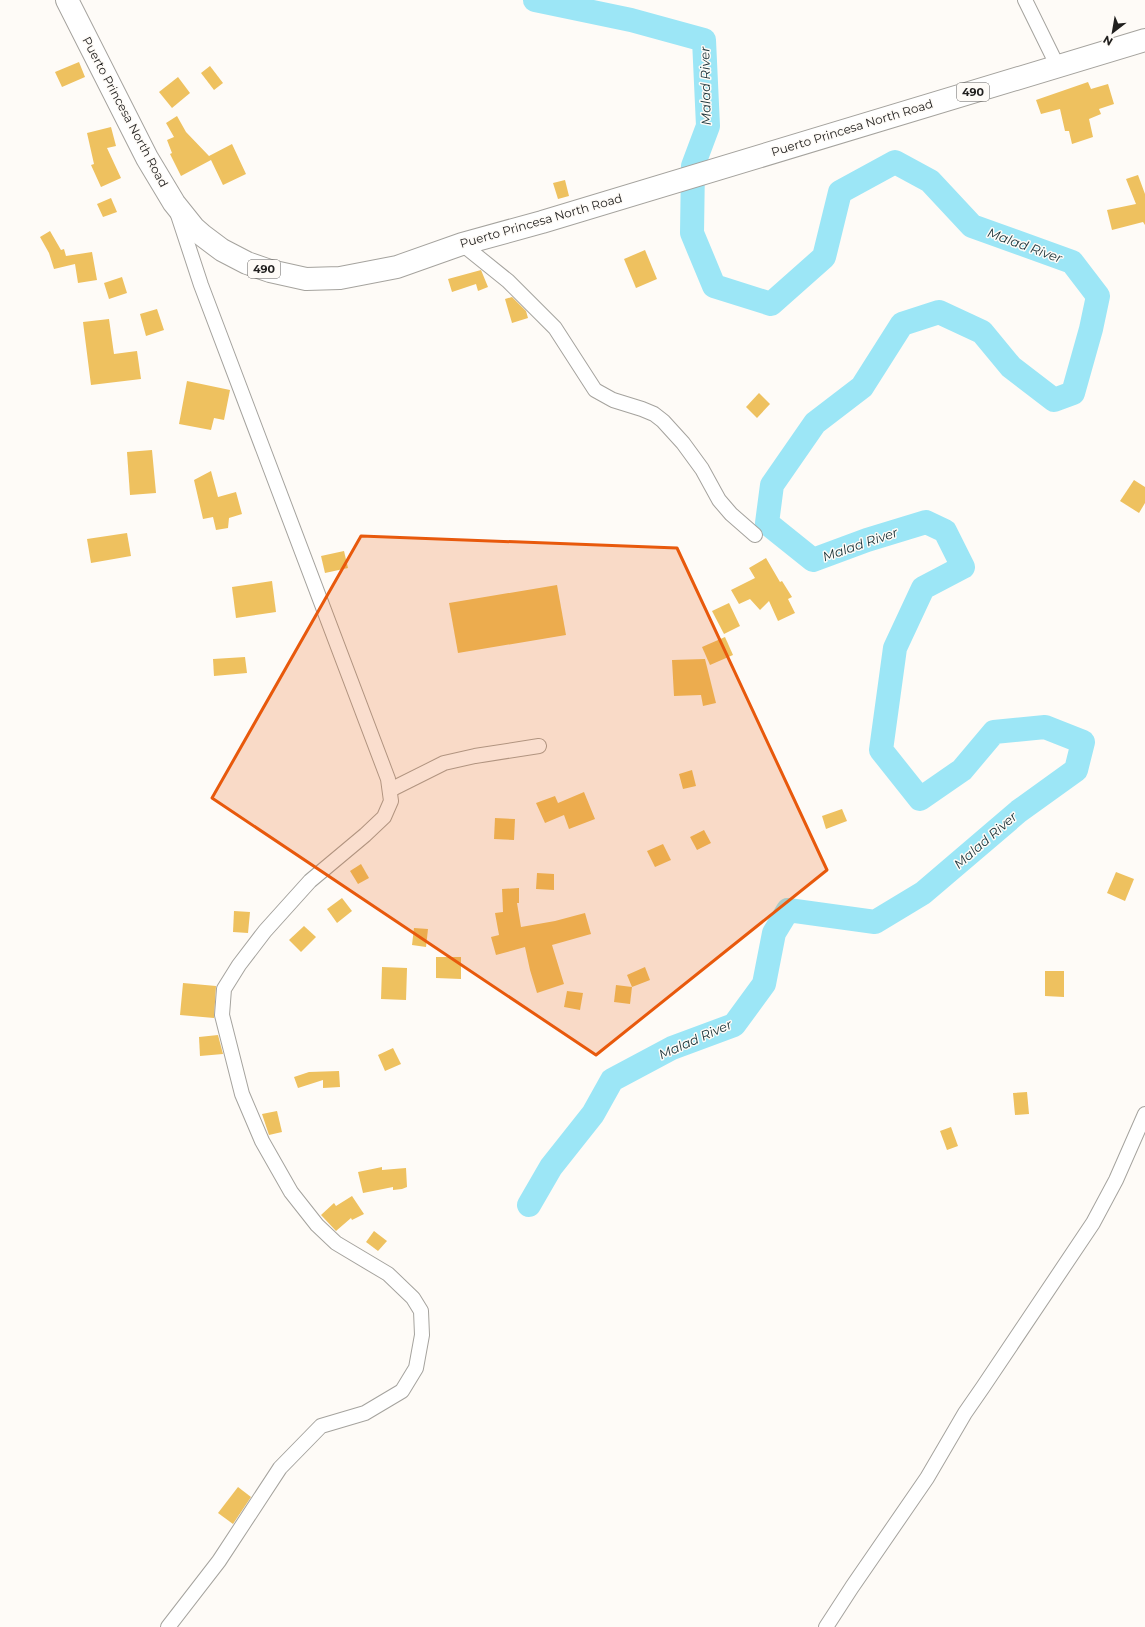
<svg xmlns="http://www.w3.org/2000/svg" width="1145" height="1627" viewBox="0 0 1145 1627" font-family="Montserrat,sans-serif">
<style>
.lines{fill:none;stroke-linecap:round;stroke-linejoin:round}
.river{stroke:#9ce6f6;stroke-width:24}
.building{fill:#eec15f}
.minor-casing{stroke:#a5a39e;stroke-width:16}
.primary-casing{stroke:#a5a39e;stroke-width:24}
.minor{stroke:#fff;stroke-width:14}
.primary{stroke:#fff;stroke-width:22}
.marked{fill:#e8590c;fill-opacity:0.2;stroke:#e8590c;stroke-width:3;stroke-linejoin:round}
.labels{text-anchor:middle;stroke-width:3;stroke-linejoin:round;paint-order:stroke}
.shield{fill:#fefbf7;stroke:#63615f;stroke-width:1}
.shield-label{font-size:11px;font-weight:bold;fill:#201f1e}
.street-label{font-size:12px;fill:#201f1e;stroke:#fefbf7}
.water-label{font-size:13px;font-style:italic;fill:#193136;stroke:#fefbf7}
</style>
<rect width="100%" height="100%" fill="#fefbf7"/>
<g class="lines">
<polyline class="river" points="529,1205 551,1167 593,1114 612,1080 672,1048 734,1025 764,984 774,933 788,910 875,922 923,893 1019,811 1076,770 1083,742 1045,727 994,732 962,770 920,799 881,750 895,648 923,588 963,567 945,531 926,522 867,540 813,560 767,523 772,485 815,423 862,387 902,324 939,312 982,332 1011,367 1054,400 1073,393 1091,329 1098,296 1072,262 972,226 930,181 895,162 840,192 824,257 771,304 714,286 692,233 693,166 708,126 704,40 631,20 535,0"/>
</g>
<g class="building">
<polygon points="79,62 85,77 62,87 55,72"/>
<polygon points="210,66 223,83 214,90 201,73"/>
<polygon points="178,77 190,93 172,108 159,92"/>
<polygon points="1088,82 1091,89 1108,84 1114,104 1099,109 1101,114 1089,119 1093,137 1072,144 1069,131 1065,131 1060,109 1041,114 1036,100"/>
<polygon points="177,116 186,132 209,156 232,144 246,174 223,185 211,160 181,176 170,154 172,153 167,140 174,137 166,123"/>
<polygon points="111,127 116,146 107,148 121,178 101,187 91,165 94,164 87,133"/>
<polygon points="1138,175 1145,194 1145,225 1143,222 1112,230 1107,210 1136,204 1126,179"/>
<polygon points="565,180 569,196 558,199 553,183"/>
<polygon points="111,198 117,212 103,217 97,204"/>
<polygon points="50,231 61,250 64,249 66,256 92,252 97,280 78,283 75,264 54,269 49,253 40,237"/>
<polygon points="645,250 657,279 636,288 624,259"/>
<polygon points="481,270 488,287 478,291 476,284 452,292 448,279"/>
<polygon points="122,277 127,293 109,299 104,283"/>
<polygon points="512,297 526,311 528,318 512,323 505,299"/>
<polygon points="157,309 164,330 146,336 140,314"/>
<polygon points="109,319 114,354 137,351 141,379 91,385 83,322"/>
<polygon points="187,381 230,390 224,420 214,418 211,430 179,424"/>
<polygon points="759,393 770,404 757,418 746,407"/>
<polygon points="152,450 156,493 130,495 127,452"/>
<polygon points="211,471 218,497 236,492 242,514 229,518 228,528 216,530 213,517 203,519 194,480"/>
<polygon points="1134,480 1145,487 1145,503 1139,513 1120,501"/>
<polygon points="127,533 131,556 91,563 87,539"/>
<polygon points="344,551 348,568 325,573 321,556"/>
<polygon points="766,558 780,582 782,581 792,597 788,599 795,613 778,621 769,601 760,610 750,599 739,604 731,590 755,578 749,568"/>
<polygon points="272,581 276,612 236,618 232,587"/>
<polygon points="557,585 566,635 458,653 449,603"/>
<polygon points="729,603 740,626 724,634 712,611"/>
<polygon points="725,637 733,655 710,665 702,647"/>
<polygon points="245,657 247,673 214,676 213,659"/>
<polygon points="705,659 716,703 703,706 701,695 674,696 672,660"/>
<polygon points="692,770 696,786 683,789 679,774"/>
<polygon points="584,792 595,819 569,829 564,815 545,823 536,803 555,796 558,803"/>
<polygon points="842,809 847,821 826,829 822,816"/>
<polygon points="495,818 515,819 514,840 494,839"/>
<polygon points="704,830 711,843 697,850 690,837"/>
<polygon points="663,844 671,860 655,867 647,851"/>
<polygon points="361,864 369,878 358,884 350,871"/>
<polygon points="1116,872 1134,879 1125,901 1107,893"/>
<polygon points="537,873 554,874 554,890 536,889"/>
<polygon points="519,888 519,903 517,903 521,927 555,921 585,913 591,934 552,945 564,984 537,993 530,970 525,947 496,955 491,937 499,935 495,913 503,912 502,889"/>
<polygon points="342,898 352,911 337,923 327,909"/>
<polygon points="234,911 250,912 248,933 233,932"/>
<polygon points="304,926 316,937 301,952 289,940"/>
<polygon points="414,928 428,929 426,947 412,945"/>
<polygon points="436,957 461,957 461,979 436,978"/>
<polygon points="382,967 407,968 406,1000 381,999"/>
<polygon points="645,967 650,980 632,987 627,975"/>
<polygon points="1045,971 1064,971 1064,997 1045,996"/>
<polygon points="183,983 216,986 214,1018 180,1015"/>
<polygon points="616,985 632,987 630,1004 614,1002"/>
<polygon points="567,991 583,993 580,1010 564,1007"/>
<polygon points="218,1035 223,1054 200,1056 199,1037"/>
<polygon points="393,1048 401,1064 385,1071 378,1055"/>
<polygon points="339,1071 340,1087 323,1088 323,1080 298,1088 294,1077 309,1072"/>
<polygon points="1027,1092 1029,1114 1015,1115 1013,1093"/>
<polygon points="277,1111 282,1132 269,1135 262,1114"/>
<polygon points="951,1127 958,1146 947,1150 940,1131"/>
<polygon points="382,1167 382,1170 406,1168 407,1187 402,1189 393,1190 393,1187 363,1193 358,1172"/>
<polygon points="352,1196 364,1214 352,1220 351,1218 336,1231 321,1215 334,1203 336,1206"/>
<polygon points="374,1231 387,1241 378,1251 366,1242"/>
<polygon points="238,1487 251,1497 233,1524 218,1513"/>
</g>
<g class="lines">
<defs>
<g id="minor">
<polyline points="1025,0 1058,67"/>
<polyline points="462,244 508,281 555,328 595,390 613,400 642,409 654,414 663,421 683,443 702,469 719,500 731,514 755,535"/>
<polyline points="390,790 444,763 475,756 539,746"/>
<polyline points="168,1627 219,1561 280,1468 321,1426 365,1413 402,1391 416,1368 422,1335 421,1311 413,1298 388,1274 336,1243 317,1225 291,1192 262,1141 242,1094 222,1015 224,989 239,965 265,931 310,881 365,835 384,817 391,801 388,779 201,285 178,215"/>
<polyline points="826,1627 852,1587 927,1478 965,1413 983,1387 1093,1223 1116,1180 1145,1114"/>
</g>
<polyline id="primary" points="67,0 147,158 174,203 194,228 202,235 222,250 247,263 270,271 306,279 340,278 397,267 462,244 542,222 1145,40"/>
</defs>
<use href="#minor" class="minor-casing"/>
<use href="#primary" class="primary-casing"/>
<use href="#minor" class="minor"/>
<use href="#primary" class="primary"/>
</g>
<path class="marked" d="M361,536L677,548L827,870L596,1055L212,798Z"/>
<g class="labels">
<g class="shield">
<rect x="957" y="83" width="32" height="18" rx="3"/>
<rect x="248" y="260" width="32" height="18" rx="3"/>
</g>
<g class="shield-label">
<text x="973" y="96">490</text>
<text x="264" y="273">490</text>
</g>
<g class="street-label">
<text transform="translate(125 112) rotate(62)" y="4">Puerto Princesa North Road</text>
<text transform="translate(852 128) rotate(-17)" y="4">Puerto Princesa North Road</text>
<text transform="translate(541 221) rotate(-16)" y="4">Puerto Princesa North Road</text>
</g>
<g class="water-label">
<text transform="translate(705 86) rotate(-91)" y="5">Malad River</text>
<text transform="translate(1025 245) rotate(20)" y="5">Malad River</text>
<text transform="translate(860 544) rotate(-19)" y="5">Malad River</text>
<text transform="translate(985 840) rotate(-41)" y="5">Malad River</text>
<text transform="translate(695 1039) rotate(-24)" y="5">Malad River</text>
</g>
</g>
<g transform="translate(1113 32) rotate(211)" stroke="#fefbf7" stroke-width="3" paint-order="stroke">
<path d="M0-3L7 15L0 10L-7 15Z" fill="#201f1e"/>
<text y="-6" font-size="11" font-weight="bold" text-anchor="middle" fill="#201f1e">N</text>
</g>
</svg>
